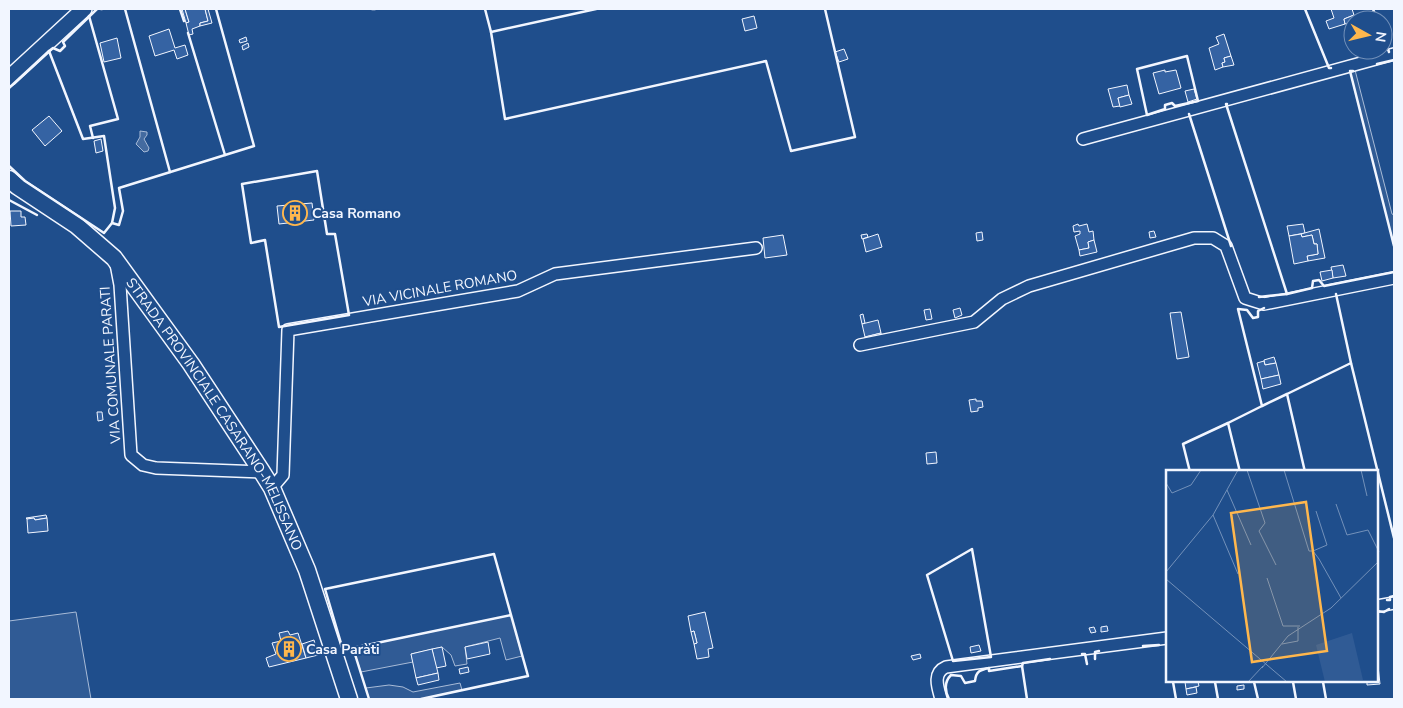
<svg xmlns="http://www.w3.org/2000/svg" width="1403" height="708" viewBox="0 0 1403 708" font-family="'Nunito Sans',sans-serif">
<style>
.green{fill:#305b95;stroke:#a8bbd7}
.water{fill:#446ba0;stroke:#a8bbd7}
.building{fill:#3563a3;stroke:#f2f6ff}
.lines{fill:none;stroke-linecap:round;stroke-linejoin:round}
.minor-casing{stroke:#f2f6ff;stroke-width:14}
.tertiary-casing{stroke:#f2f6ff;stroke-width:18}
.secondary-casing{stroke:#f2f6ff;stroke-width:19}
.minor{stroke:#1f4e8c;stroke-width:11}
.tertiary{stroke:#1f4e8c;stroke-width:15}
.secondary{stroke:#1f4e8c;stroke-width:16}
.wall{stroke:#f2f6ff;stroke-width:2.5}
.labels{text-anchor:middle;stroke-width:4;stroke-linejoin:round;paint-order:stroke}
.poi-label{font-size:14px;font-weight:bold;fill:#f2f6ff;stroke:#1f4e8c;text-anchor:start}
.street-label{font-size:14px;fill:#f2f6ff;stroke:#1f4e8c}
.inset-road{fill:none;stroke:#7391ba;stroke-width:1}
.view{fill:#ffb74d;fill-opacity:0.15;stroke:#ffb74d;stroke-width:2.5}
.inset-edge{fill:none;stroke:#f2f6ff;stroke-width:2.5}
</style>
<rect width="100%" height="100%" fill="#1f4e8c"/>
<g class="green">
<polygon points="1355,70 1392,214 1394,215 1394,246 1350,71"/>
<polygon points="76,612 91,699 9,699 9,621"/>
<polygon points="511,615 522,656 506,660 500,638 465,647 467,664 455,666 451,655 442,647 411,654 413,662 361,672 353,648"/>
<polygon points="460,683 462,690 421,699 369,699 366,688 389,685 403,687 413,692"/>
</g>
<polygon class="water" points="140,131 147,132 147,135 144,139 149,148 148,151 144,152 136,144 140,137"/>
<g class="building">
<polygon points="182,9 185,9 189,22 186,23"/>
<polygon points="185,9 205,9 208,21 200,23 200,26 192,29 193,34 189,35 186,23 189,22"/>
<polygon points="205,9 208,9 212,23 200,26 200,23 208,21"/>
<polygon points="1331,9 1352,9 1354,15 1344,19 1345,24 1329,29 1326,21 1334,18"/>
<polygon points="1354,15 1356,20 1345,24 1344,19"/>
<polygon points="754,16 757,28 745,31 742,19"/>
<polygon points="169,29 175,48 185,45 188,55 177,59 174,50 155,56 149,36"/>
<polygon points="1224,34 1231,56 1224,58 1225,62 1222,63 1223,67 1215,70 1209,48 1219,44 1216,37"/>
<polygon points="246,37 247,41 240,43 239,40"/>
<polygon points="117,38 121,58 104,62 100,43"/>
<polygon points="248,43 249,47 243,50 242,46"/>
<polygon points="844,49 848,59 839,62 835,52"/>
<polygon points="1231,56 1234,65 1223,67 1222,63 1225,62 1224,58"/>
<polygon points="1165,70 1165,72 1176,70 1181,88 1159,94 1153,73"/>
<polygon points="1127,85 1129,95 1118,98 1120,106 1113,107 1108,89"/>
<polygon points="1194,89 1197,99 1188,102 1185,91"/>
<polygon points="1129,95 1132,104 1120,107 1118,98"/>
<polygon points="49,116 62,131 45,146 32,130"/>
<polygon points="101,139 103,151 96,153 94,141"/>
<polygon points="312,203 314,220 279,224 277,206"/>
<polygon points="10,211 21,211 21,217 25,217 26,225 11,226"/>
<polygon points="1078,224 1079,226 1087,224 1089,232 1093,231 1094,240 1088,242 1089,248 1079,250 1075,236 1080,234 1080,231 1074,232 1073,226"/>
<polygon points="1303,224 1305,233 1289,236 1287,226"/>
<polygon points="1319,229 1325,258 1308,261 1307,256 1318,254 1317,244 1314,244 1312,235 1302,237 1301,234"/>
<polygon points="1154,231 1156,237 1150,238 1149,232"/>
<polygon points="982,232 983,240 977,241 976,233"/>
<polygon points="867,234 868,237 862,239 861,235"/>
<polygon points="878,234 882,247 866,252 863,239"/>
<polygon points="1301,234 1302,237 1312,235 1314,244 1317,244 1318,254 1307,256 1308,261 1294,264 1289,236"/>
<polygon points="783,235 787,255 765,258 763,238"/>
<polygon points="1094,240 1097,252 1080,256 1079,250 1089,248 1088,242"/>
<polygon points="1343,265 1346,276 1333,278 1331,267"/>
<polygon points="1332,270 1333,278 1322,281 1320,272"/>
<polygon points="960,308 962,315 955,318 953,310"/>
<polygon points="930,309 932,319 926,320 924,310"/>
<polygon points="1181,312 1189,357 1177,359 1170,313"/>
<polygon points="863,314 865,323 862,324 860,315"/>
<polygon points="878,320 881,333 865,337 862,324"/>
<polygon points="881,333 882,338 866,341 865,337"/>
<polygon points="1274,357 1276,363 1265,365 1264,360"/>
<polygon points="1264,361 1265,365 1276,363 1279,375 1261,379 1257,363"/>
<polygon points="1279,375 1281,384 1263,389 1261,379"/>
<polygon points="976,399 976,401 982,401 983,407 978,408 978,411 971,412 969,400"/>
<polygon points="97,412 102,412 103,420 98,421"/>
<polygon points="936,452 937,463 927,464 926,453"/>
<polygon points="46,515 47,518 35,520 34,518 27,519 26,518"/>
<polygon points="34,518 35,520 47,518 48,531 28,533 27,519"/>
<polygon points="705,612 713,648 708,649 709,657 697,659 694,644 697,643 694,631 691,632 688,616"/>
<polygon points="1107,626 1108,631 1101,632 1101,627"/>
<polygon points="1094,627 1096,632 1091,633 1089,628"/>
<polygon points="288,631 290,635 298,633 306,658 269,667 266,658 276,654 272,643 281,641 279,633"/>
<polygon points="694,631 697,643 694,644 691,632"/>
<polygon points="314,640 318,655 306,658 302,644"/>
<polygon points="488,642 490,654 467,659 465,647"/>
<polygon points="979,645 981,651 971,653 970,647"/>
<polygon points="442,647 446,666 436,668 432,649"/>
<polygon points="432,649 438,673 416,678 411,654"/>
<polygon points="920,654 921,658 913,660 911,656"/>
<polygon points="1377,666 1378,666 1380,684 1367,685 1367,682 1377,682"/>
<polygon points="468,667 469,672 460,674 459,669"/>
<polygon points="438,673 439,680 418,685 416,678"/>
<polygon points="1185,682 1198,682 1199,686 1186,689"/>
<polygon points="1244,685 1244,689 1237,690 1237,686"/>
<polygon points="1196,687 1197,693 1187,695 1186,689"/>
</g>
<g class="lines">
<defs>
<g id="minor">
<polyline points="1083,139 1394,54"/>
<polyline points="116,264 120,285 131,455 143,465 156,468 262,472"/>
<polyline points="860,345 974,322 1002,299 1029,286 1194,238 1213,238 1226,246 1245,298 1264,304 1394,278"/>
<polyline points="272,488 283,475 288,330 518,291 555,274 756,248"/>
<polyline points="1377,606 1394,603"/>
<path d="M941,699C938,688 932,673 946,667L1167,638"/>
</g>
<polyline id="tertiary" points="9,78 84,9"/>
<g id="secondary">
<path id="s1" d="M9,179L17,186L76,225L114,258L191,364L262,472L272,488L307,570L349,699"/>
</g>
</defs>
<use href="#minor" class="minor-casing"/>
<use href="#tertiary" class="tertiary-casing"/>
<use href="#secondary" class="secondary-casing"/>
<use href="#minor" class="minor"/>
<use href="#tertiary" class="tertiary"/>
<use href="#secondary" class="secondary"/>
<g class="wall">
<polyline points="101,9 102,9"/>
<polyline points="125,9 170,172"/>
<polyline points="180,9 184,21"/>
<polyline points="372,9 375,9"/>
<polyline points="485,9 491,32 505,119 766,61 791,151 855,137 825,9"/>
<polyline points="1305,9 1329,68 1331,68"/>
<polyline points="1373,9 1377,20"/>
<polyline points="89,16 118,119 90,126 93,138"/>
<polyline points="491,32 596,9"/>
<polyline points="188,33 225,155"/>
<polyline points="1383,34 1389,52"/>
<polyline points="49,51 53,48 60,51 65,46 63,42 97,9"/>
<polygon points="1187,56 1198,101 1175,106 1172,103 1165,105 1165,109 1147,115 1137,69"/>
<polyline points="1377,64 1394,60"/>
<polyline points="1353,71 1350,71 1394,246"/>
<polyline points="9,88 49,51 83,139 104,136 115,208 112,223 104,233 25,181 9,166"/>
<polyline points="1227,104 1226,104 1287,294 1312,288 1313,281 1319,280 1324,286 1394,272"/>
<polyline points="1189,114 1231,246"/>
<polygon points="317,171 327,234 335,234 349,315 279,327 265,240 251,243 242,184"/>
<polyline points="9,200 37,215"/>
<polyline points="112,223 119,225 123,211 119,188 254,146 216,9"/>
<polyline points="1336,294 1351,363 1394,538"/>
<polyline points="1259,297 1287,294"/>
<polyline points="1264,308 1258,311 1258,317 1253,318 1247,310 1238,309 1262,406 1287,394"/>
<polyline points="1228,423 1262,406"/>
<polyline points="1190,472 1183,444 1228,423 1240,472"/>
<polyline points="1305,472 1287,394 1351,363"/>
<polygon points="972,549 991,657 953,661 927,575"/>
<polyline points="1387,600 1390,600 1390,597 1394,596"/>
<polyline points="1377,611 1384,612 1389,609"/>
<polyline points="1143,646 1159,645"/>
<polyline points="353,648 369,699"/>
<polyline points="1082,654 1085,654 1087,664"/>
<polyline points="1095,659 1095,652 1099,651"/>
<polyline points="1022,666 1023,663 1050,659"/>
<polyline points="1173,682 1176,699"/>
<polyline points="1215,682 1218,699"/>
<polyline points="1254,682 1258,699"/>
<polyline points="1293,682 1296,699"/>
<polyline points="1323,682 1326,699"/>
<polyline points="421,699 528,676 494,554 325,589 343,650 511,615"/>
<path d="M949,699C945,691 944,682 951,675L961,676L965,683L975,681C976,671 980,670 989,668V671L1022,666L1027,699"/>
</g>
</g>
<defs>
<symbol id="building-ring" viewBox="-11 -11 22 22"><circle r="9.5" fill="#1f4e8c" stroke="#ffb74d" stroke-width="1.5"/><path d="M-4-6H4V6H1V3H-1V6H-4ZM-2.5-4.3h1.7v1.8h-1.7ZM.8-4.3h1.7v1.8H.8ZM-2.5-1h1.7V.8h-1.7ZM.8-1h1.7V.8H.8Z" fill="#ffb74d"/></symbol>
</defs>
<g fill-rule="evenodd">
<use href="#building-ring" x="281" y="199" width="28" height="28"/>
<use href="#building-ring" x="275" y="635" width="28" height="28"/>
</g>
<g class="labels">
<g class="poi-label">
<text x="312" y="218">Casa Romano</text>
<text x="306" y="654">Casa Paràti</text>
</g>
<g class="street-label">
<text transform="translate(440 288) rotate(-10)" y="5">VIA VICINALE ROMANO</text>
<text transform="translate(110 365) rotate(-94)" y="5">VIA COMUNALE PARATI</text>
<text dy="5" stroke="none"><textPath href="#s1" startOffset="318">STRADA PROVINCIALE CASARANO-MELISSANO</textPath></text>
</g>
</g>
<g transform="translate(1166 470)">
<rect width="212" height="212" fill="#1f4e8c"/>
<path d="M186,163L197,210L159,212L150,175Z" fill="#305b95"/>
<path class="inset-road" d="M81,0L99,53L93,61L110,95M118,0L143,81H147L153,89L175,128M195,0L201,26M0,13L6,23L25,15L35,0M61,20L85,75M170,34L181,65L202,60L213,82M47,45L72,104M147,81L161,75L150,41M0,102L47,45L72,0M101,108L117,156H134M0,109L121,212M116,174L132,171V157M96,198L122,166L165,138L213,91M82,212L97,196"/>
<path class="view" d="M140,32L161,181L86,192L65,43Z"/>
<rect width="212" height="212" class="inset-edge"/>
</g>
<rect width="1403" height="708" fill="none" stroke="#f2f6ff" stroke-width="20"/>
<g transform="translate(1368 35) rotate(98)"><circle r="24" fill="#1f4e8c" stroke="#7391ba"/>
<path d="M0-4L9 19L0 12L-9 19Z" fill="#ffb74d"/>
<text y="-8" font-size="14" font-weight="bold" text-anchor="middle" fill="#f2f6ff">N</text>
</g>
</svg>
